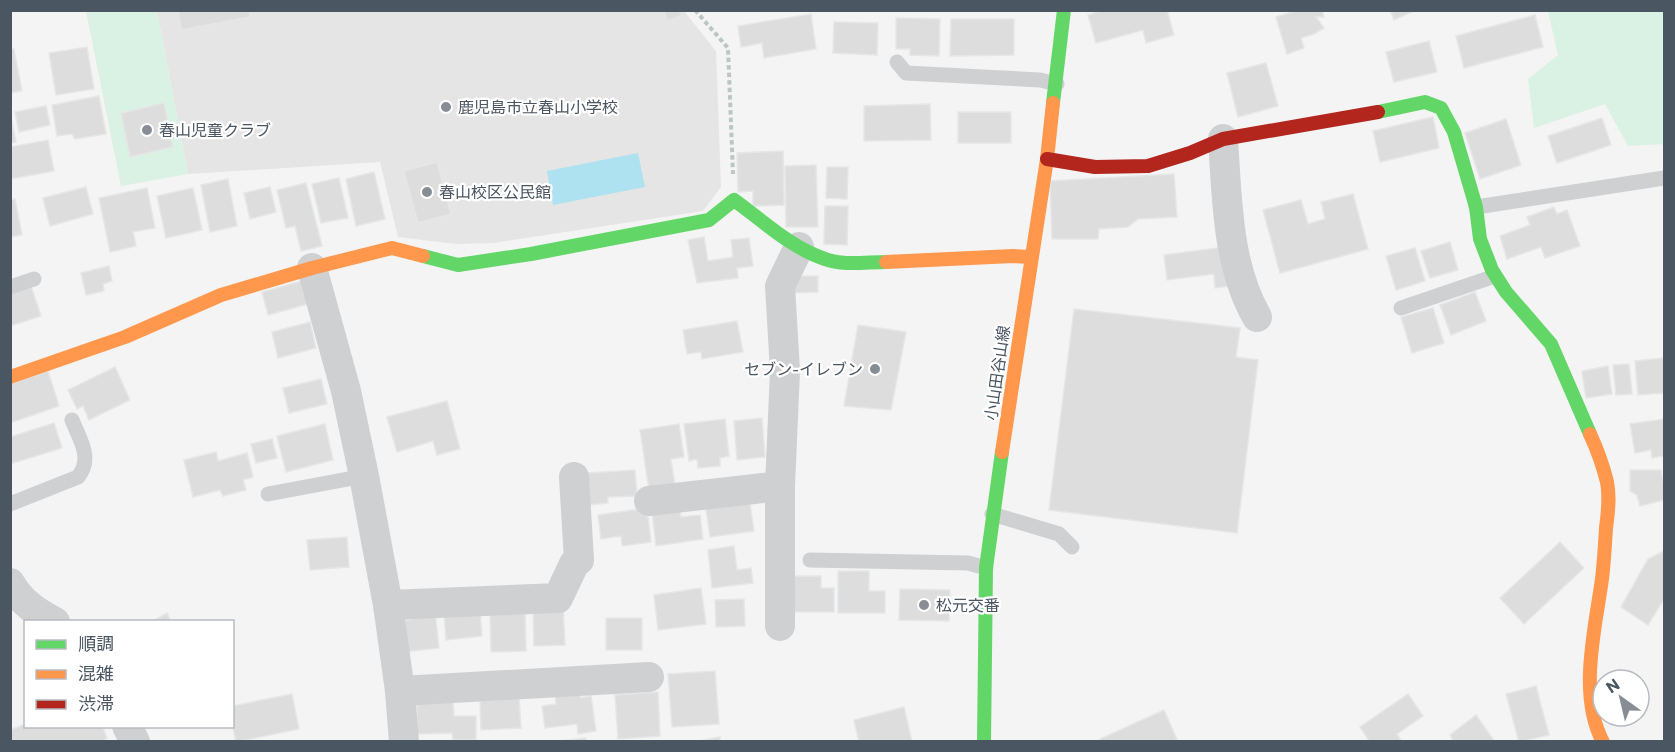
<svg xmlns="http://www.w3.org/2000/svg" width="1675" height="752" viewBox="0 0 1675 752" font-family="Commissioner,'Noto Sans JP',sans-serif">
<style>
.education{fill:#e6e5e6}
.green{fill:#d9f2e3}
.water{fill:#aee2f0}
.building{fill:#ddddde;stroke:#e5e6e7;stroke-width:1.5}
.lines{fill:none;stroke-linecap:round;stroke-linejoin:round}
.path{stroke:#bcc7c4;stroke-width:4;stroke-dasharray:4.5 3;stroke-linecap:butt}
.lane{stroke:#ced0d2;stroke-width:15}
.street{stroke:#ced0d2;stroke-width:30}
.fast{stroke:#63d668;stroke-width:14}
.slow{stroke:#ff974d;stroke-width:14}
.jam{stroke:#b3261e;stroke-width:14}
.poi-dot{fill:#868d94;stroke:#fff;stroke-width:2}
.labels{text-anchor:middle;stroke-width:4.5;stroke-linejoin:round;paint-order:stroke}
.poi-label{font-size:16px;fill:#4a5661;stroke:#fff;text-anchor:start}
.street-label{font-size:16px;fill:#4a5661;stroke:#fff}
</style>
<rect width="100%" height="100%" fill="#f4f4f4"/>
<polygon class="education" points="157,11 684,11 716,51 721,187 703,211 493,243 456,244 398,237 380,162 188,174"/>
<g class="green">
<polygon points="86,11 157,11 188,174 121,186"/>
<polygon points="1548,11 1664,11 1664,144 1628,146 1605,104 1534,128 1528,79 1558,55"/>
</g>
<polygon class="water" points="638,153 645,187 553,205 547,171"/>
<g class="building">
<polygon points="178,10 249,10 250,17 181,30"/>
<polygon points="664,10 679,10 681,16 667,21"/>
<polygon points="1103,10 1167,10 1174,35 1146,43 1143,30 1096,43 1088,15"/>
<polygon points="1299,10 1322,10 1324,17 1316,17 1324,28 1314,34 1301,38 1304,48 1287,54 1276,17"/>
<polygon points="1390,10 1416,10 1394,20"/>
<polygon points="811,14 816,49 764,58 762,43 741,47 738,26"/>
<polygon points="1535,15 1543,47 1464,68 1456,36"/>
<polygon points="896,18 940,19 939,56 910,55 910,49 896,49"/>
<polygon points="951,19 1014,19 1014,55 950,56"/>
<polygon points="834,22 878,23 877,55 833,53"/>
<polygon points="1429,41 1437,72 1394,82 1386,52"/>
<polygon points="87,47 94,89 56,95 49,53"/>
<polygon points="10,49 14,49 22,91 10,93"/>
<polygon points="1266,63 1278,106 1238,117 1227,73"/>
<polygon points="99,96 106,134 75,139 72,134 57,136 52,105"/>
<polygon points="164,103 173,147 130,157 121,113"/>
<polygon points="930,104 931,140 864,141 864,106"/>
<polygon points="46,106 50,125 19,132 15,112"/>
<rect x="958" y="112" width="53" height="31"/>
<polygon points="10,113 16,142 10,143"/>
<polygon points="1433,117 1439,148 1380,162 1373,131"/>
<polygon points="1602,118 1611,145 1557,163 1548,136"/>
<polygon points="1506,119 1521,165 1480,179 1465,133"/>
<polygon points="48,140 54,171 10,179 10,147"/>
<polygon points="783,151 784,205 753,206 753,191 738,192 737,153"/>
<polygon points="437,162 451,214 418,223 404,171"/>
<polygon points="816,165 818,227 786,227 785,166"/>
<polygon points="827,167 848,167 847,199 826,198"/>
<polygon points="374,172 385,219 356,226 346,179"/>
<polygon points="1174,174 1177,217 1138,219 1128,227 1099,229 1098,239 1052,239 1050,181"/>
<polygon points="339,178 348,218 321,223 312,184"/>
<polygon points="228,179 237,226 210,232 201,185"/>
<polygon points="306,183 322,246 301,251 295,226 286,228 277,190"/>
<polygon points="86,187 93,214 50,226 43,198"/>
<polygon points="270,187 276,212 250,219 244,193"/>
<polygon points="147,188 155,228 133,232 136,246 110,252 99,198"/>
<polygon points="193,188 202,230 166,238 157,196"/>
<polygon points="1353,194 1368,249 1280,273 1263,210 1301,200 1308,224 1325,219 1321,202"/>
<polygon points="15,199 22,235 10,237 10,200"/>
<polygon points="825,206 848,206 847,245 824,244"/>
<polygon points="1554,207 1557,214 1567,210 1580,246 1545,258 1541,247 1507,259 1500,236 1530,225 1527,217"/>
<polygon points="704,237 708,261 733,257 731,240 749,238 753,266 737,268 738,278 697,283 688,240"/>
<polygon points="1450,242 1458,270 1430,278 1421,251"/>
<polygon points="1225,247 1229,286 1215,288 1214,274 1167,280 1164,255"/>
<polygon points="1415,248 1425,281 1396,290 1386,256"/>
<polygon points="109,266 112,281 103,284 104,291 86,295 81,273"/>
<polygon points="789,276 818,276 818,292 789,293"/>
<polygon points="302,281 308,304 268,315 262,292"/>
<polygon points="30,283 41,316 10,326 10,289"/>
<polygon points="1475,292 1486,321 1451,335 1440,305"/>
<polygon points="1433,308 1444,343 1412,353 1401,317"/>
<polygon points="1074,309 1240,328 1236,357 1258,360 1237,533 1049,510"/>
<polygon points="737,321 743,352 702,359 701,352 687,354 683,330"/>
<polygon points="310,322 316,348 278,358 272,332"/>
<polygon points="858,325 906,332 891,410 844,406"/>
<polygon points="1664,358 1664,393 1638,395 1635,361"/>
<polygon points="1629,364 1632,394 1616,395 1613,365"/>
<polygon points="1608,366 1612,394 1586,398 1582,371"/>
<polygon points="115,367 130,400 89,420 83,406 77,409 68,390"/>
<polygon points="48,371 59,406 10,423 10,384"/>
<polygon points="321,379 327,404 289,413 283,388"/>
<polygon points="447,401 460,449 437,455 433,441 397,452 387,417"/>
<polygon points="762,418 765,457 737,460 734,421"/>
<polygon points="725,419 729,456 720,458 720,466 698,468 697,459 689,461 684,424"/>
<polygon points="1664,419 1664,456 1652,458 1651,450 1635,453 1630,424"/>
<polygon points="54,423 62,448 10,464 10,437"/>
<polygon points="325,424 333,460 286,472 277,436"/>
<polygon points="679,424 684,457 671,459 675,486 649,490 640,430"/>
<polygon points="272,439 277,458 256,463 251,444"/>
<polygon points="216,452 218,461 247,453 253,477 243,480 246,490 223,496 220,490 193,497 184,460"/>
<polygon points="635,470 637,496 608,497 608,503 589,505 587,473"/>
<polygon points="1630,470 1661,470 1664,485 1664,500 1640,506 1637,495 1630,491"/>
<polygon points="749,497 754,531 710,537 706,509"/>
<polygon points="679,507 681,517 700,515 703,539 656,546 652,511"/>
<polygon points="647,508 651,542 622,546 621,536 601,539 598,515"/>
<polygon points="347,537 349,567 310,570 307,540"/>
<polygon points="1560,542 1584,568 1524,624 1500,598"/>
<polygon points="734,546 737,570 751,568 753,583 712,588 708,550"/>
<polygon points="1664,551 1664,599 1648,625 1621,607 1648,559"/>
<polygon points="838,571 869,571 869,591 885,591 885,613 838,613"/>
<polygon points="791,576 821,576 821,588 834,588 834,612 791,612"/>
<polygon points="701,588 706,624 658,630 654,595"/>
<polygon points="900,589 950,590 949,621 899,620"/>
<polygon points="744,599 745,626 716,627 715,600"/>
<polygon points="563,606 565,645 534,646 533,607"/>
<polygon points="480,609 482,636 446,640 444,613"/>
<polygon points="435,610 439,648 403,652 405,620 412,619 411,612"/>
<polygon points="525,612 526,651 491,652 490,613"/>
<polygon points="167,613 171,622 151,622"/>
<rect x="606" y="618" width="36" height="32"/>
<polygon points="715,671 719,724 672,727 668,674"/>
<polygon points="1536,686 1549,735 1519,742 1506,694"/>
<polygon points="580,689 581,698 591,696 596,731 578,734 577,724 545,728 542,706 556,704 555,693"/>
<polygon points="658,692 660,736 618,739 615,695"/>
<polygon points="292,694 299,729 236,742 232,724 232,706"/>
<polygon points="1408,694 1423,716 1397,734 1402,742 1370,742 1360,727"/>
<polygon points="519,698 521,728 481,730 480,701"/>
<polygon points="417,702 453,702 454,716 476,716 476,740 453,740 452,733 417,734"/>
<polygon points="904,707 912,742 859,742 854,720"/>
<polygon points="1164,710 1178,742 1101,742 1100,739"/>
<polygon points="1476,715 1495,742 1454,742 1450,735"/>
<polygon points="26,724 26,726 102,726 107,738 100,742 10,742 10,730"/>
<polygon points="720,737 720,742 694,742"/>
<polygon points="586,738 587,742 558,742 558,741"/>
</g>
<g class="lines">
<polyline class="path" points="695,10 728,48 733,174"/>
<g class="lane">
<polyline points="897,62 906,73 1040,80 1057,84"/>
<polyline points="1476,207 1664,178"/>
<polyline points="10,287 34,279"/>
<polyline points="1401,308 1495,276"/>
<polyline points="268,494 364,476"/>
<path d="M10,504L78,477C93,458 80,440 72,420"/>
<polyline points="992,514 1059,534 1072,547"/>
<polyline points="810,560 968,563 986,568"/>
</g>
<g class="street">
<path d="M1223,139C1227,198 1227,265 1257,317"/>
<polyline points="312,268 346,391 364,476 388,605 400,691 404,742"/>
<polyline points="649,501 780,486"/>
<path d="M10,583C21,602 36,612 55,622"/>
<polyline points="388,605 558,598 574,564 579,560 574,477"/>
<polyline points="780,626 780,486 785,371 780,286 799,247"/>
<polyline points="400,691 649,677"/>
<polyline points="127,726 135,742"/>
</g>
<g class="fast">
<polyline points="1053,103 1064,10"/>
<polyline points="1378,112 1425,102 1441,108 1454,132 1476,207 1480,239 1492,270 1506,292 1551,344 1590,434"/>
<path d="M423,256L458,265L531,254L709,220L734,200C762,220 791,248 825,259C843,266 866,262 886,262"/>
<polyline points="984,742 986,568 1002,452"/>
</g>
<g class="slow">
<polyline points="886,262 1013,256 1031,257"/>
<polyline points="10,377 125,337 221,295 312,268 392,248 423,256"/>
<path d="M1590,434C1597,449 1603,466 1607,482C1610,497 1608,513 1606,528C1605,545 1604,562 1602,579C1595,629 1578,696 1603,742"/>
<polyline points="1002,452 1047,159 1053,103"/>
</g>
<polyline class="jam" points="1047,159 1095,167 1148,166 1190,153 1223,139 1378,112"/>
</g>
<g class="poi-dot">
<circle cx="446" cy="107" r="6"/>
<circle cx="147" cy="130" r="6"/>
<circle cx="427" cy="192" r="6"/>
<circle cx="875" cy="369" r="6"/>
<circle cx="924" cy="605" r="6"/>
</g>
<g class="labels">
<g class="poi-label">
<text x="458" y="113">鹿児島市立春山小学校</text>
<text x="159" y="136">春山児童クラブ</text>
<text x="439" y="198">春山校区公民館</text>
<text x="863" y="375" text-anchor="end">セブン-イレブン</text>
<text x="936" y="611">松元交番</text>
</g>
<g class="street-label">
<text transform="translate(997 373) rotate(-82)" y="6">小山田谷山線</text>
</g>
</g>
<rect width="1675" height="752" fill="none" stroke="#4a5661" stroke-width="24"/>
<rect x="24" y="620" width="210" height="108" fill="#ffffff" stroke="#b7bbc0" stroke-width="1.5"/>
<rect x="36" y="640" width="30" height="9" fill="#63d668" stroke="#b7bbc0" stroke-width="1.5"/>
<text x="78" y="650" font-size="18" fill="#4a5661">順調</text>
<rect x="36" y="670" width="30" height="9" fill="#ff974d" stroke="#b7bbc0" stroke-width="1.5"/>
<text x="78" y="680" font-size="18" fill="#4a5661">混雑</text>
<rect x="36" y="700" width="30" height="9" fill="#b3261e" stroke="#b7bbc0" stroke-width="1.5"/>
<text x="78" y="710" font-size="18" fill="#4a5661">渋滞</text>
<g transform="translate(1621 698) rotate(326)"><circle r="28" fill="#ffffff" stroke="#b7bbc0" stroke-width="1.5"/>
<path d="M0-4.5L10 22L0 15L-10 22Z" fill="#868d94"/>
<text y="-9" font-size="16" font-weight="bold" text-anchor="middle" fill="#4a5661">N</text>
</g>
</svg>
